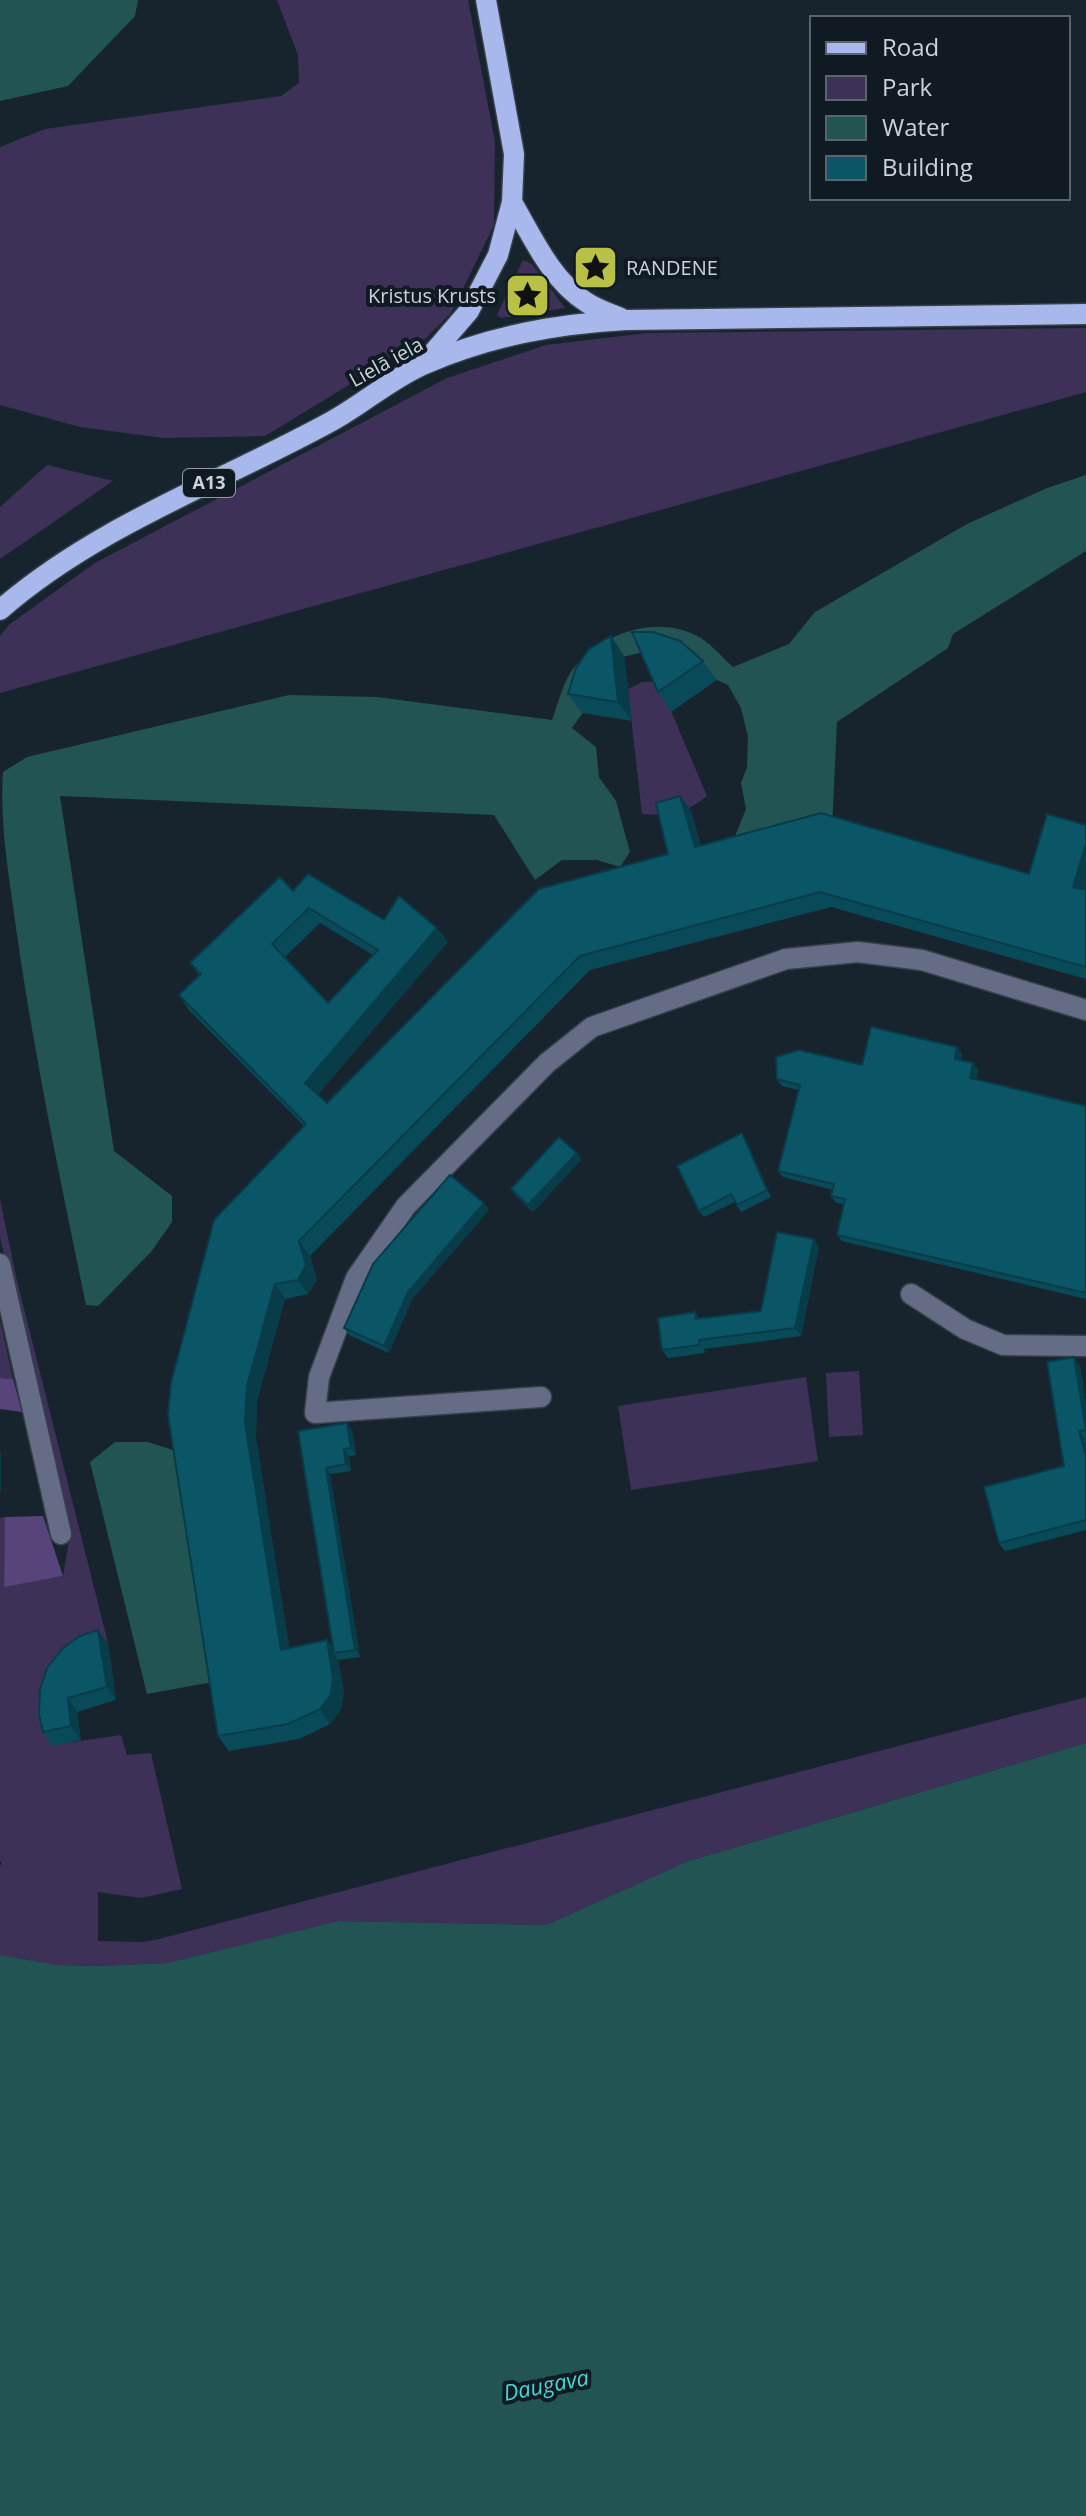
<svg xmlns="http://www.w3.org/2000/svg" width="1086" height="2516" viewBox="0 0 1086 2516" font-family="'Open Sans',sans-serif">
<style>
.green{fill:#3e3158}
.forest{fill:#56447b}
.water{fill:#215452}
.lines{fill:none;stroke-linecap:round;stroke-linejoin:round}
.minor-casing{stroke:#354049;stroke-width:23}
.major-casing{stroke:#354049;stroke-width:23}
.minor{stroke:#656d86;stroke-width:20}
.major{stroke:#a8b8ec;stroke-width:20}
.wall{fill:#094a59;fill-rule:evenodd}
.shaded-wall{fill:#073c48}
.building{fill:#0a5667;stroke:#073c48;stroke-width:2;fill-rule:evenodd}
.labels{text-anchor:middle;stroke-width:8;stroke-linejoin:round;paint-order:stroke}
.shield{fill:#0f1a23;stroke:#939ba2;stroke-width:2}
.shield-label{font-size:18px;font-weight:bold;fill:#cbd2d9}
.poi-label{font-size:20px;fill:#cbd2d9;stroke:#0f1a23;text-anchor:start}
.street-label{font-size:20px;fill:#cbd2d9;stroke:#0f1a23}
.water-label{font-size:22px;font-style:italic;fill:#47d7d2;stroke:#0f1a23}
</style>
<rect width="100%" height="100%" fill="#18242d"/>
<g class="green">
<polygon points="277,0 468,0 495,142 494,225 451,313 426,338 265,436 164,438 80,427 0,405 0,147 45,129 281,96 299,83 298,55"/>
<polygon points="523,260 532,264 565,308 501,318 497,315"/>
<polygon points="1086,328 1086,392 0,693 0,636 10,624 95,563 447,378 546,345 647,333"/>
<polygon points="47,465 113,481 0,559 0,507"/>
<path d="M656,681L669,684L668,704L707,796C679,816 676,816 642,814L628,689L642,682Z"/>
<polygon points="0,1199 17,1281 108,1643 89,1649 52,1745 121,1735 127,1755 151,1753 182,1889 141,1898 98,1892 98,1941 142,1942 159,1939 1086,1697 1086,1743 686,1862 546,1925 338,1921 167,1963 96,1966 58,1965 0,1955 0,1866 2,1863 0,1861 0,1518 5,1517 4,1586 63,1576 70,1535 0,1237"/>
<polygon points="0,1320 13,1379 0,1378"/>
<polygon points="859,1371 863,1435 829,1437 826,1373"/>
<polygon points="806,1377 818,1461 631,1490 618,1406"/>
</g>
<g class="forest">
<polygon points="0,1378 13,1379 22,1412 0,1409"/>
<polygon points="43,1516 63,1576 4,1587 5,1517"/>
</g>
<g class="water">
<polygon points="0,0 138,0 135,16 68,86 0,101"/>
<path d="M1086,475V551L953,634L948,648L837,722L832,828L727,856L746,809L741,783L747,767L748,737L741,708L728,685L717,680L693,660L643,652L623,657L572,728L596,747L599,777L616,801L630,852L620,867L597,860H562L535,880L494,815L60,796L114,1151L172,1196V1222L151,1252L98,1306L86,1305C58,1170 30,1035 12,899C6,858 0,812 3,772L27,757L289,695L377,697L552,720C558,704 563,682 573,669C602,632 659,613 701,638C712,645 723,658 733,667L789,644L815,612L967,524L1047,488Z"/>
<polygon points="115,1442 148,1442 182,1453 218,1681 147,1694 90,1462"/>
<polygon points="1086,1743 1086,2516 0,2516 0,1955 58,1965 96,1966 167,1963 338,1921 546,1925 686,1862"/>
</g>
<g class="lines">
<defs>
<g id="minor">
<polyline points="0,1264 61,1534"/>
<polyline points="911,1294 965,1329 1003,1345 1086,1346"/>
<polyline points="541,1397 315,1413 319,1377 356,1278 406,1206 547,1063 592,1027 786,959 858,952 922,960 1086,1010"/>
</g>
<g id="major">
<path d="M512,202C532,236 551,280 586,302C596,309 609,313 621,318"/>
<polyline points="425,362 469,311 498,255 512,202 514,154 486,0"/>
<path d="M0,610C96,526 221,482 332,421C363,404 392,378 425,364C490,336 555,324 626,320L1086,314"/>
</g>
</defs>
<use href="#minor" class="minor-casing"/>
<use href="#major" class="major-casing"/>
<use href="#minor" class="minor"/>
<use href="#major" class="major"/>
</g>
<g class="wall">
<polygon points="624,656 632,721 582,713 568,694"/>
<polygon points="703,661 717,680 671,712 658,692"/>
<path d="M680,796L691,811L701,846L1029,874L1086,825V979L831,907L590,970L310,1256L317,1280L308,1294L285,1299L257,1401L256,1438L289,1648L327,1640L333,1648L298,1431L352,1430L356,1455L349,1456L351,1471L330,1474L360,1657L338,1660L344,1693L341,1709L330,1724L299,1739L229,1751L218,1736L168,1415L304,1126L189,1010L179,995L199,975L190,963L293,891L384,920L448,942L318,1094L327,1103L668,854ZM320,923L373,955L328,1003L285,957Z"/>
<polygon points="962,1054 961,1060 973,1063 978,1070 976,1080 1086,1106 1086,1299 842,1241 837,1235 844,1204 836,1203 831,1196 833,1190 783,1177 778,1171 798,1090 782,1086 777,1079 862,1065"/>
<polygon points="742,1133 746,1140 771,1197 741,1212 735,1202 704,1217 699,1211"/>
<polygon points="577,1153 581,1160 533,1212 515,1195 511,1189"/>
<polygon points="489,1210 412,1299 389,1353 349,1335 344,1328"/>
<polygon points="819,1247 801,1336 704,1349 705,1353 668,1358 662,1350 695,1312 699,1319 761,1311"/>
<polygon points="1074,1357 1080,1366 1086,1405 1086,1530 1005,1551 999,1543 1064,1466"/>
<polygon points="108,1643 116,1700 77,1712 81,1740 52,1746 43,1732"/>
</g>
<g class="shaded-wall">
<polygon points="611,636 624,656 632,721 618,702"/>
<polygon points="680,796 691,811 706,862 695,847"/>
<polygon points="1086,844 1086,894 1073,887"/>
<polygon points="437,928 448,942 316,1097 305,1083"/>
<polygon points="957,1047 962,1054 959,1066 955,1059"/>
<polygon points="973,1063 978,1070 974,1085 970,1078"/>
<polygon points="742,1133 746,1140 771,1197 767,1190"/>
<polygon points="577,1153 581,1160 533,1212 528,1205"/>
<polygon points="484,1203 489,1210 412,1299 389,1353 384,1346 408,1292"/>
<polygon points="814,1239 819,1247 801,1336 795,1328"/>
<polygon points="299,1241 310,1256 317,1280 308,1294 298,1280"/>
<polygon points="275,1284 285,1299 257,1401 256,1438 292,1664 281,1650 245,1423 247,1386"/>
<polygon points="1074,1357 1080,1366 1086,1405 1086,1430"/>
<polygon points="347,1423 352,1430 356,1455 351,1448"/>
<polygon points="1079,1431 1085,1439 1086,1456"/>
<polygon points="344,1449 349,1456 351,1471 346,1464"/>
<polygon points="0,1451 1,1453 1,1493 0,1491"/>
<polygon points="326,1468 330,1474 360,1657 355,1650"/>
<polygon points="98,1630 108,1643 116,1700 107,1687"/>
<polygon points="327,1640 336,1653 334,1653 338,1660 344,1693 341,1709 330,1724 320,1709"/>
<polygon points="68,1698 77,1712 81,1740 71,1726"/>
</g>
<g class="building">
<polygon points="632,632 653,632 680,641 703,661 658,692"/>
<polygon points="611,636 618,702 568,694 576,668 589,649"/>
<path d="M680,796L695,847L821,813L1029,874L1047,814L1086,825V844L1073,887L1086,890V967L820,892L580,956L299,1241L306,1265L298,1280L275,1284L247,1386L245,1423L281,1650L327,1640L333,1678L331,1694L320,1709L288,1724L218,1736L168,1415L171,1383L214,1220L306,1124L179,995L201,974L190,963L280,877L293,891L308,874L384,920L399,896L437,928L305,1083L327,1103L539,889L668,854L656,803ZM309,908L378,950L328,1003L272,944Z"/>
<polygon points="871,1027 957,1047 955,1059 973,1063 970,1078 1086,1106 1086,1293 837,1235 845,1199 831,1196 834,1184 778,1171 800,1085 777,1079 776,1057 799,1050 862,1065"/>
<polygon points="742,1133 767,1190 737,1205 731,1194 699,1211 677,1166"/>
<polygon points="559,1137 577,1153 528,1205 511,1189"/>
<polygon points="450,1175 484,1203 408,1292 384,1346 344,1328 373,1264"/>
<polygon points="777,1232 814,1239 795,1328 699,1340 699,1345 662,1350 658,1318 695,1312 696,1319 761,1311"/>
<polygon points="1074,1357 1086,1430 1079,1431 1086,1456 1086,1520 999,1543 984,1487 1064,1466 1047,1362"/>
<polygon points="347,1423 351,1448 344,1449 346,1464 326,1468 355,1650 334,1653 298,1431"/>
<polygon points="98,1630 107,1687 68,1698 71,1726 43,1732 39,1715 40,1690 47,1668 63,1648 80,1636"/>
</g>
<defs>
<symbol id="sight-square" viewBox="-11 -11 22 22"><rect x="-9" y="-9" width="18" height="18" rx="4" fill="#b9c046" stroke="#0f1a23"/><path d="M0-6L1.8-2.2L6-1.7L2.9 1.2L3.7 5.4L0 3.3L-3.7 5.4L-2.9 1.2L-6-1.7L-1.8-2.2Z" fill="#111"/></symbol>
</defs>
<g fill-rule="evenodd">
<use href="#sight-square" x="570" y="242" width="51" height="51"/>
<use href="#sight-square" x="502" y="270" width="51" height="51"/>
</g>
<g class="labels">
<rect class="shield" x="183" y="469" width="52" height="28" rx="6"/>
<g class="shield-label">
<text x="209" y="489">A13</text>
</g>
<g class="poi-label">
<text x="626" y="275">RANDENE</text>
<text x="496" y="303" text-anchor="end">Kristus Krusts</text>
</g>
<g class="street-label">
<text transform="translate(386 362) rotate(-29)" y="7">Lielā iela</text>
</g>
<g class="water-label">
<text transform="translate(546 2385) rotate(-11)" y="8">Daugava</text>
</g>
</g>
<rect x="810" y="16" width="260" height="184" fill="#0f1a23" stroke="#5a646c" stroke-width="2"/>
<rect x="826" y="42" width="40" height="12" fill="#a8b8ec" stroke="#5a646c" stroke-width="2"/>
<text x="882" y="56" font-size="24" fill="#cbd2d9">Road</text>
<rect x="826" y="76" width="40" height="24" fill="#3e3158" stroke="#5a646c" stroke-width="2"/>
<text x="882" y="96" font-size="24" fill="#cbd2d9">Park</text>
<rect x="826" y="116" width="40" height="24" fill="#215452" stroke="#5a646c" stroke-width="2"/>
<text x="882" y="136" font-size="24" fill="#cbd2d9">Water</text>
<rect x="826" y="156" width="40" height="24" fill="#0a5667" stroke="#5a646c" stroke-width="2"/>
<text x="882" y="176" font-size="24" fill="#cbd2d9">Building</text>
</svg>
